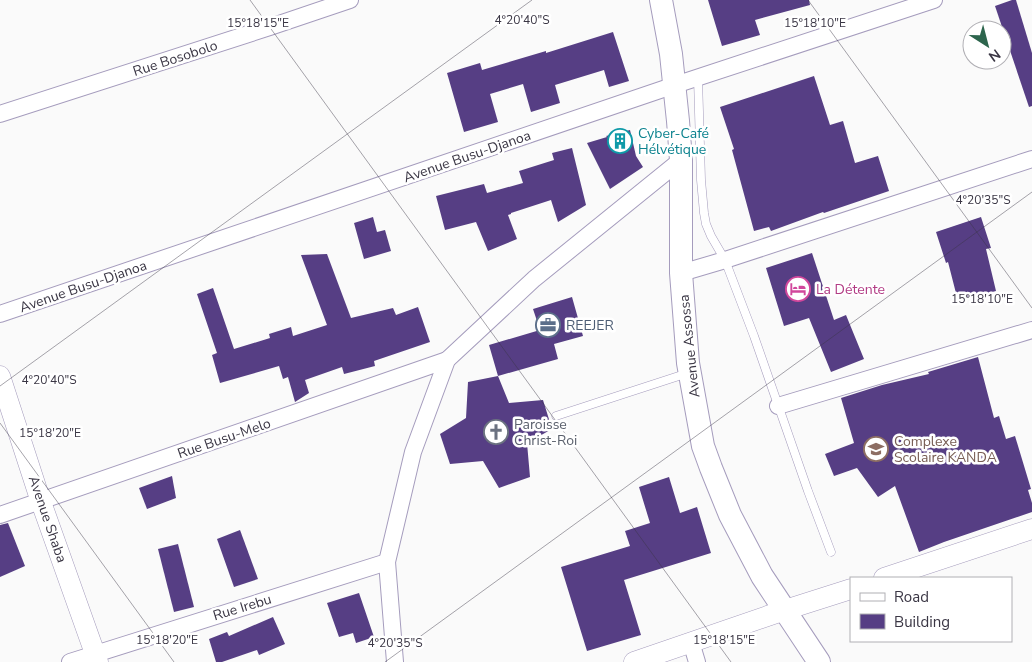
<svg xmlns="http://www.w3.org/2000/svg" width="1032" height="662" viewBox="0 0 1032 662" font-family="'Nunito Sans',sans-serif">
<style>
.building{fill:#563e84}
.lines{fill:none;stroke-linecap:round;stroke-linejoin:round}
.service-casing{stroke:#a59cbd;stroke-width:9}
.minor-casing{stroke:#a59cbd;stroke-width:18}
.tertiary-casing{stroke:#a59cbd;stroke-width:21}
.secondary-casing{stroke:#a59cbd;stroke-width:24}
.service{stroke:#fff;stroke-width:8}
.minor{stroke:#fff;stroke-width:16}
.tertiary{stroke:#fff;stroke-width:20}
.secondary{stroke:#fff;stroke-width:22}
.ticks{fill:none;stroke:#3a3644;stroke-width:1;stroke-opacity:0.45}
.labels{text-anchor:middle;stroke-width:5;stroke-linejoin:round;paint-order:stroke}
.street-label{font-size:14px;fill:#3a3644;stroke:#fff}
.culture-label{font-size:14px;fill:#0d838f;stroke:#fff;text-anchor:start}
.hotel-label{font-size:14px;fill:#b23c85;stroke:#fff;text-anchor:start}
.service-label{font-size:14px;fill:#4e5e75;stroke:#fff;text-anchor:start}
.worship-label{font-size:14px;fill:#5b616d;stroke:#fff;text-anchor:start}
.education-label{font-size:14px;fill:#785e54;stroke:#fff;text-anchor:start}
.ticks-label{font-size:12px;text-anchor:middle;fill:#3a3644;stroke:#fff;stroke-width:5;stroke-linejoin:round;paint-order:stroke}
</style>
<rect width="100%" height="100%" fill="#fafafa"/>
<g class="building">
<polygon points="708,0 809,0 810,5 755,20 760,35 722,46"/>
<polygon points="1012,0 1016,0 1032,53 1032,106 1029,107 995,6"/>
<polygon points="613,32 629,81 609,87 604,70 555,85 560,103 531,112 523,84 490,94 498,122 464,132 447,73 480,63 482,70 546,51 546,53"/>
<polygon points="814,76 830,125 843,121 855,163 878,156 889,191 824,213 823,212 771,231 769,227 754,231 732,150 734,149 720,107"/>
<polygon points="630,130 636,156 643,167 610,189 587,143 607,137 606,136"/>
<polygon points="572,148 586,205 558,222 551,200 511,213 511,214 508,215 517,239 488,251 476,222 445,230 436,196 484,184 487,193 523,183 519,171 554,160 552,153"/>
<polygon points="373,217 377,232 385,230 391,251 364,259 354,223"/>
<polygon points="981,217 991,248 986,249 996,291 958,301 948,262 946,263 936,232"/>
<polygon points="812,253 834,320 846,315 864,359 831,372 809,318 784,326 766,268"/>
<polygon points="327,254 351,318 393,308 396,315 418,307 430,342 374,361 375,366 344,374 342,367 305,380 309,393 295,402 288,377 283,379 279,366 220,383 212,355 217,353 197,294 213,288 234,349 270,338 269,334 291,327 293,336 327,325 301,255"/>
<polygon points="572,297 583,336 554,344 558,359 498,376 489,345 540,330 533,309"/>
<polygon points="978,357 994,418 999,416 1006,439 1015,436 1031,489 1028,490 1032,503 1032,512 944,542 919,552 895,486 878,497 857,468 834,476 825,454 854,443 841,398 882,385 929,374 928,372"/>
<polygon points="498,376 509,403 543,400 552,429 527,443 530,477 499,488 483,461 450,464 440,434 466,418 468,382"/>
<polygon points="172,476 176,498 147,509 139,488"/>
<polygon points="669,477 680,513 697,507 711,553 624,580 641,635 587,651 561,567 630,546 625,531 650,523 639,487"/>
<polygon points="8,523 25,566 0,577 0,525"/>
<polygon points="240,530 258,579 234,587 217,539"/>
<polygon points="178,544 194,607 174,612 158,549"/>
<polygon points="359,593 374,637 356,643 353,633 339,637 327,603"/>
<polygon points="273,617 285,644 259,655 257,650 222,662 216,662 209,639 227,632 229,636"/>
</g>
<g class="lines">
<defs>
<g id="service">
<polyline points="698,78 701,180 704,213 706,224 711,236 725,260 754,336 808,491 831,552"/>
<polyline points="556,416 688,373"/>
</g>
<g id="minor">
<polyline points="0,114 270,27 350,0"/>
<polyline points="681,273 725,260 1032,159"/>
<polyline points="0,314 675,85 934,0"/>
<polyline points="778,406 1032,330"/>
<polyline points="0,515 447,360"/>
<polyline points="691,642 697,662"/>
<polyline points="70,662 387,562"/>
<polyline points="395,662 387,562 413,452 447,360 534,279 681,160"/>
</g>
<g id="tertiary">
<polyline points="0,376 41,502 98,662"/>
<polyline points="884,578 1032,529"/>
<polyline points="634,662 785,610 851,589"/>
</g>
<polyline id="secondary" points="661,0 671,54 678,121 681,160 681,273 688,363 703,446 711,468 730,515 762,576 819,662"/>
</defs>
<use href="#service" class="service-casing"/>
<use href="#minor" class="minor-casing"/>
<use href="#tertiary" class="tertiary-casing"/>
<use href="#secondary" class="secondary-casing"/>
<use href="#service" class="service"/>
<use href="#minor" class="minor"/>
<use href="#tertiary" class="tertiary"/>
<use href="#secondary" class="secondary"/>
</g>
<path class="ticks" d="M250,0L731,662M808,0L1032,308M0,386L532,0M0,423L174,662M385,662L1032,192"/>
<defs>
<symbol id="building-ring" viewBox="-11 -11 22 22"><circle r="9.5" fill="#fff" stroke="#0f9aa8" stroke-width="1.5"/><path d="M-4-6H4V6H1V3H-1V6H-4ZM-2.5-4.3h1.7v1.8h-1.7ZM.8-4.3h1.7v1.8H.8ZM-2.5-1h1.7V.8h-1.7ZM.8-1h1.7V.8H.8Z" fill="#0f9aa8"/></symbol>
<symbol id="hotel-ring" viewBox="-11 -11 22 22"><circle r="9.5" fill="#fff" stroke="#d1479c" stroke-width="1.5"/><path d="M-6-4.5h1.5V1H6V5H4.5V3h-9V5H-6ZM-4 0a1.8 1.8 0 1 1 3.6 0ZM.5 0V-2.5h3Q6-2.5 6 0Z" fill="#d1479c"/></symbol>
<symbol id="office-ring" viewBox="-11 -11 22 22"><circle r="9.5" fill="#fff" stroke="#5c6f8a" stroke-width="1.5"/><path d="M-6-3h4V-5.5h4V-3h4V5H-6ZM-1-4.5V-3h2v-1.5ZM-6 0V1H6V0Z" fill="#5c6f8a"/></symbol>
<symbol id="church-ring" viewBox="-11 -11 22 22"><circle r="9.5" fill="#fff" stroke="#6b7280" stroke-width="1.5"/><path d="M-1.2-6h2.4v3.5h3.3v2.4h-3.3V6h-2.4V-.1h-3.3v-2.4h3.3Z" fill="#6b7280"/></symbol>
<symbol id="school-ring" viewBox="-11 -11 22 22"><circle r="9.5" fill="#fff" stroke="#8d6e63" stroke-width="1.5"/><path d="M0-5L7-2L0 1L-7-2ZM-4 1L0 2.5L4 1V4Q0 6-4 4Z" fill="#8d6e63"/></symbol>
</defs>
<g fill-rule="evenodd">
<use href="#building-ring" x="606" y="127" width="28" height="28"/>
<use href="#hotel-ring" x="784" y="275" width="28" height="28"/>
<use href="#office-ring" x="534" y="311" width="28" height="28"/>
<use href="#church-ring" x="482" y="418" width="28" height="28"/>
<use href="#school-ring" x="862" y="435" width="28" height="28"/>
</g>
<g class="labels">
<g class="street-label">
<text transform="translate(175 58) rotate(-18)" y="5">Rue Bosobolo</text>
<text transform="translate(467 156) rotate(-19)" y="5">Avenue Busu-Djanoa</text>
<text transform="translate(83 286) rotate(-19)" y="5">Avenue Busu-Djanoa</text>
<text transform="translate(689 346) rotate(-96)" y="5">Avenue Assossa</text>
<text transform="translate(224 438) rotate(-19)" y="5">Rue Busu-Melo</text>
<text transform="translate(48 519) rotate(71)" y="5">Avenue Shaba</text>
<text transform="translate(242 607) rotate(-17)" y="5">Rue Irebu</text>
</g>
<g class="culture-label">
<text x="638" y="138">Cyber-Café<tspan x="638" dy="16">Hélvétique</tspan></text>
</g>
<g class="hotel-label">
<text x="816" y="294">La Détente</text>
</g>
<g class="service-label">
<text x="566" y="330">REEJER</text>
</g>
<g class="worship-label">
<text x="514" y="429">Paroisse<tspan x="514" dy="16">Christ-Roi</tspan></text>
</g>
<g class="education-label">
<text x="894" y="446">Complexe<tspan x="894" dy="16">Scolaire KANDA</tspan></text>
</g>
</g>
<g class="ticks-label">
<text x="522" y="24">4°20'40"S</text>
<text x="258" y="27">15°18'15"E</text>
<text x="815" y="27">15°18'10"E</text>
<text x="983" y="204">4°20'35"S</text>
<text x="982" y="303">15°18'10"E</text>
<text x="49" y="384">4°20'40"S</text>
<text x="50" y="437">15°18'20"E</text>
<text x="167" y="644">15°18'20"E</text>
<text x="724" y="644">15°18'15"E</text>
<text x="395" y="647">4°20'35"S</text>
</g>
<rect x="850" y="577" width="162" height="65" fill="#ffffff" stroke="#b0afb4"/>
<rect x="860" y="593" width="25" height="8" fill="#ffffff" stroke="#b0afb4"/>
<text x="894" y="602" font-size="15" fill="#3a3644">Road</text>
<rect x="860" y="614" width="25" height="15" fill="#563e84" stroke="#b0afb4"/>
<text x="894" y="627" font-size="15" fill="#3a3644">Building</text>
<g transform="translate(987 45) rotate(144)"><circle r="24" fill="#ffffff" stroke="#b0afb4"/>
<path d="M0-4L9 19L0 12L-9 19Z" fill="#2d654d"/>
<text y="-8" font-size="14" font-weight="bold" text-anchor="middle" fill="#3a3644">N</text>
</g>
</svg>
